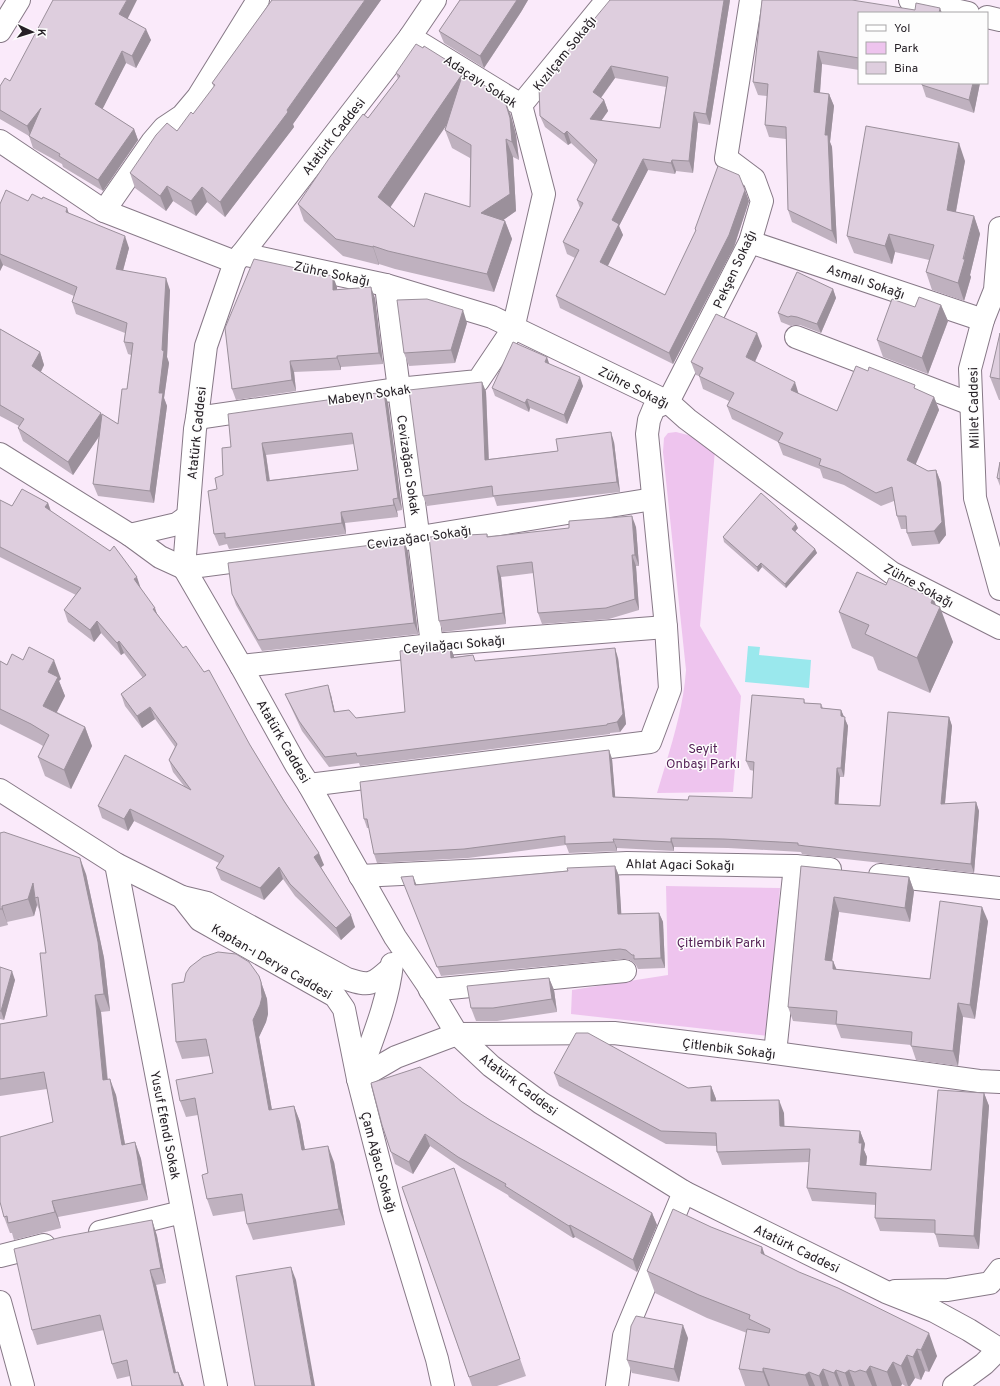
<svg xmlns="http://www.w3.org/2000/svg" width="1000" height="1386" viewBox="0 0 1000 1386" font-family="Overpass,sans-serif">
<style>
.green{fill:#eec4ee}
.water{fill:#9ae8ed}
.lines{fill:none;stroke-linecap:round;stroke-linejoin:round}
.minor-casing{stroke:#877987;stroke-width:24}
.minor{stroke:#fff;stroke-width:22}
.wall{fill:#bfb1bf;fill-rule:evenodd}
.shaded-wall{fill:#9b909b}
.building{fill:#decede;stroke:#9b909b;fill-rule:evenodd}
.labels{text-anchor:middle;stroke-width:3;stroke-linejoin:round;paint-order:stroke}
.street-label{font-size:13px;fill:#262026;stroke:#fdfdfd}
.park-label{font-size:13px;fill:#511d53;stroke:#fdfdfd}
</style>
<rect width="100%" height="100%" fill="#faeafa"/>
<g class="green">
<path d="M676,432L688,435L715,450L700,626L741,696L733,792L657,793C669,752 683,713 686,670L663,452L664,438L668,433Z"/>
<polygon points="666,886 780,888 768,1036 571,1014 572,990 668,975"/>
</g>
<polygon class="water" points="748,646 760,647 759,655 811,660 809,688 745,682"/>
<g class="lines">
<defs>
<g id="minor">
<polyline points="435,0 410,37 242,254 235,262 206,346 197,418 195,429 184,568 241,666 296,765 309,785 395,937 427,984 457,1034 491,1066 541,1103 684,1192 886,1292 934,1311 969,1330 999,1349 1000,1351"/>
<polyline points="910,0 968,13"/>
<polyline points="987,17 1000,20"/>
<polyline points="0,31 19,0"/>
<polyline points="521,105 607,0"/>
<polyline points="0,141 104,211 235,262"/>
<polyline points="104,211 152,142 164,128 182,116 198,97 258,0"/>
<polyline points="1000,228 995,290 983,320 970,369 975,498 1000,589"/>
<polyline points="750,242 983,320"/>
<polyline points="242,254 386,285 492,317 668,402 687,419 892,573 1000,628"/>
<path d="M386,285C400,405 418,525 432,645"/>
<polyline points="796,337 971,404"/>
<polyline points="197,418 398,389 478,381 513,329 544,194 521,105 410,37"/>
<polyline points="0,454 130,535 160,557 184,568"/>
<polyline points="130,535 177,524 188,516"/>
<polyline points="184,568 420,537 653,499"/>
<polyline points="241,666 432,645 666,627"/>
<polyline points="309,785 650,742 670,689 666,627 647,434 649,420 654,408 668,402 750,242 762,201 754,179 726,158 751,0"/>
<path d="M0,790L116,864L182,897L207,903L347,979C371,987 373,984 391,968"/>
<polyline points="116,864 216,1386"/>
<polyline points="880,875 1000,888"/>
<polyline points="360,876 627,863 795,866 830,869"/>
<polyline points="182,897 200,920 335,996 344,1009 358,1079 391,1208 437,1359 443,1386"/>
<polyline points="430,990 625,971"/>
<polyline points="775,1053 795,866"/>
<polyline points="358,1079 396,1057 457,1034 614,1033 775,1053 979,1081 1000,1082"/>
<path d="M358,1079C371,1042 388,1003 392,964"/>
<polyline points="100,1232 182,1212"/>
<polyline points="0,1256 44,1245"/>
<polyline points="895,1291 948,1290 990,1283 1000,1270"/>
<polyline points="0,1302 23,1386"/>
<polyline points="617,1386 624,1336 684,1192"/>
<polyline points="954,1386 984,1364 1000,1348"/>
</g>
</defs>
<use href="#minor" class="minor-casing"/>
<use href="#minor" class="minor"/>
</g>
<g class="wall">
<polygon points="272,0 381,0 293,124 294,127 225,217 207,202 196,216 173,201 166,211 135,188 130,173 177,131 193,114 214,87 212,83"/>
<polygon points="460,0 528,0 521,12 484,68 444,43 439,31"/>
<path d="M730,0L710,125L698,123L693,173L676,171L675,174L648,170L619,226L623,235L607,266L665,295L696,232L695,229L749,201L734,247L673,364L560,308L556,296L575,258L567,254L563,242L580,208L577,200L595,165L571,143L568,145L545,127L540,116L539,86ZM615,78L666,87L660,128L601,121L608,111L604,100L601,98Z"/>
<polygon points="762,0 915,10 859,13 859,70 822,64 820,93 829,94 834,106 830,142 832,147 837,244 792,222 788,210 786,139 769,137 765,125 767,96 758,95 753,82"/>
<polygon points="127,18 151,40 136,68 126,63 102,109 134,129 138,140 103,191 63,167 62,164 33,148 29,136 0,119 0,86 10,81"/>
<path d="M396,73L465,74L504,98L511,116L516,135L519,160L513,157L516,211L503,220L505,221L512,239L494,292L395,269L379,264V265L343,256L304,221L298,204L368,118L398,79ZM447,123L445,130L452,148L470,158V207L414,227L390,207Z"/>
<polygon points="922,83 980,83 974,113 926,97 922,85"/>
<polygon points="965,161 956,212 974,216 980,234 970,275 971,277 964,301 932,290 926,272 929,260 895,252 892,264 854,253 847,236"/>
<polygon points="28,201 69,213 129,248 123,270 170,290 167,357 169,363 164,398 167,406 154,503 98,496 93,484 100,435 73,475 23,441 18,428 19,426 0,416 0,329 40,352 44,365 41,372 102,415 118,424 127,389 131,355 128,354 124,342 125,333 76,314 72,302 74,296 3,265 0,271 0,204"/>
<polygon points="337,287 337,290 375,298 383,364 341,367 341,370 294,372 296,391 236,400 232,389"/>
<polygon points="833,289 836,298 821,333 800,325 794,325 791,326 781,322 778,313"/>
<polygon points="941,305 948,321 928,374 883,357 877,340 915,307"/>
<polygon points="467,323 455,363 409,366 404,353"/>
<polygon points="1000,333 1000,400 999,400 990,377"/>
<polygon points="762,346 755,362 799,394 837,411 917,390 934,397 939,410 915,464 928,471 936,470 941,483 946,535 939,544 912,546 907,533 907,529 901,529 897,516 894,501 881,506 844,485 823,478 820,469 783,455 778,442 732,419 727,406 729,401 703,389 699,376 696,375 691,362"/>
<polygon points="549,364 583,386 567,424 530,408 529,412 495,396 492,388"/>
<polygon points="482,382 486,392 489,459 558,451 614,442 620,492 497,506 494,497 427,506 423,496"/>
<path d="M384,392L388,403L402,510L397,511L398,517L345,523L346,534L229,549L227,544L219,546L214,534L217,489L223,475L231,447ZM354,444L358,470L270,480L266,455Z"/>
<polygon points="1000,462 1000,486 997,478"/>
<polygon points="0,500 12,506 48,503 51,511 141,589 158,615 250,745 324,865 321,867 355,927 341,940 295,896 283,879 264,900 221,880 216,868 219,863 134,821 128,831 102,818 98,806 184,786 173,772 169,760 175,747 155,719 142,728 125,706 121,694 143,678 124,653 121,655 101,633 94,642 68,622 64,610 76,595 0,557"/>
<polygon points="636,527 639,566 636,566 639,610 609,619 542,624 538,613 534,573 501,577 506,624 443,632 439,621 487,534 488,536"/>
<polygon points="798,528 795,531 815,549 817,553 786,588 762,567 758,572 724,542 723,537"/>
<polygon points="404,541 408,552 418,634 262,651 236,605 232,594"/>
<polygon points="933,598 953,642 930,693 878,670 873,657 852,648 839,612"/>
<polygon points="450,646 454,657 473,655 475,661 618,658 626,724 620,732 610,733 610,734 360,766 359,763 329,767 302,731 289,703 285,694 331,695 335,712 356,718 405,712"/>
<polygon points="0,661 7,665 61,679 59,681 65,696 57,712 85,727 92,746 71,789 45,776 38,757 43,746 38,743 0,724"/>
<polygon points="804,699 805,703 821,704 823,708 841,710 848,726 844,777 840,777 838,804 880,806 949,717 952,726 945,804 976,802 979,811 974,873 808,855 802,854 801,852 728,848 674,847 674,851 617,848 617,851 569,853 566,845 468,858 377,863 374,854 369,828 367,828 364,819 609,750 612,759 615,797 688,800 752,798 754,771 750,770 746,761"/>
<polygon points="0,833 86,874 104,958 110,1011 101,1012 108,1080 116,1095 125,1144 135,1142 141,1159 148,1200 58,1217 61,1228 14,1240 12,1233 10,1233 4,1217 53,1122 47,1089 0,1096 0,1024 47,1016 46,953 41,914 37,905 34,916 7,922 8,925 0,927"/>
<polygon points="615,866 619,876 621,914 659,913 663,922 665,968 638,969 636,965 630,960 624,959 441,976 401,877 417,885"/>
<polygon points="801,866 909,877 914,891 910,922 839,912 832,961 833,961 836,969 930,979 988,921 975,1019 963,1017 958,1066 916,1060 911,1045 841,1038 836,1025 793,1021 788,1007"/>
<polygon points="0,967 15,980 4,1020 0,1019"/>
<polygon points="259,976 267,999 268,1014 266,1022 259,1037 272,1110 294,1106 300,1122 305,1150 334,1162 345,1225 253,1240 247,1224 245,1211 213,1216 207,1199 208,1173 198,1115 186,1117 180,1101 213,1073 210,1056 182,1059 176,1042"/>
<polygon points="549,978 554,990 557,1012 497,1021 476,1021 471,1008"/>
<polygon points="554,1073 688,1088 711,1086 716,1099 716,1101 784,1113 784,1126 860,1131 865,1144 864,1150 867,1157 866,1165 931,1170 984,1093 989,1106 979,1249 939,1247 935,1233 880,1231 875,1218 876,1205 812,1201 807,1188 809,1162 722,1165 717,1152 717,1146 666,1144 559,1086"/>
<polygon points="462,1102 490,1120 652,1213 657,1225 637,1272 575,1237 573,1238 509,1197 508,1195 462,1168 430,1146 413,1174 395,1164 382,1125"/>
<polygon points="454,1168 526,1376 497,1386 472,1386 402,1187"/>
<polygon points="152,1220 157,1236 166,1283 156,1285 176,1372 178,1372 184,1386 132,1386 130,1376 117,1379 112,1364 104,1330 37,1345 32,1330"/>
<polygon points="765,1255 937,1356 929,1372 925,1371 921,1380 915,1378 910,1386 905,1386 902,1384 901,1386 745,1386 739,1369 747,1333 707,1318 655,1293 647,1271"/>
<polygon points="688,1338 679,1382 632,1373 627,1360"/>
</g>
<g class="shaded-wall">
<polygon points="127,0 137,0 124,26 119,14"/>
<polygon points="365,0 381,0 293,124 294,127 225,217 220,202 287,110"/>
<polygon points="517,0 528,0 521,12 484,68 480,56"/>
<polygon points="724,0 730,0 710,125 706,114"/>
<polygon points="940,8 942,13 939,13"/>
<polygon points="146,29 151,40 136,68 132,56"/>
<polygon points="122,51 126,63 99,116 95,104"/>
<polygon points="818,51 822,64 819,105 814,92"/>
<polygon points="611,66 615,78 597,103 593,92"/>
<polygon points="464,71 470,89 470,91 385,215 378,197"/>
<polygon points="973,83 980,83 974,113 969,100"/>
<polygon points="829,94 834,106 830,142 832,147 837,244 832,231 825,135"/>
<polygon points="504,98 511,116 516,135 519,160 512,142"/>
<polygon points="604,100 608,111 594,131 590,119"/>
<polygon points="41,108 31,137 27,126"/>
<polygon points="694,112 698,123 693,173 689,161"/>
<polygon points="134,129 138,140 103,191 98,180"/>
<polygon points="567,131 571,143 568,145 564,134"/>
<polygon points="506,139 513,157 516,211 488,231 481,213"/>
<polygon points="959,143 965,161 953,227 947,210"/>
<polygon points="643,159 648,170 619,226 623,235 604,274 600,262 612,220"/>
<polygon points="672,160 676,171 675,174 671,163"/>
<polygon points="167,186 173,201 166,211 160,196"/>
<polygon points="202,187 207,202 196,216 191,201"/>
<polygon points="745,190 749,201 734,247 673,364 669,353"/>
<polygon points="67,208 71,220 66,212"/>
<polygon points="974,216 980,234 970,275 971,277 964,301 958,283"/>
<polygon points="505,221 512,239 494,292 487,274"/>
<polygon points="889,234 895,252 892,264 885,246"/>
<polygon points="125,236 129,248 120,282 116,269"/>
<polygon points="373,246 379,264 379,265 373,247"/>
<polygon points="0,258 3,265 0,271"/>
<polygon points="333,276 337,287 337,301 333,290"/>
<polygon points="166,278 170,290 167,357 169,363 164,398 167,406 154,503 150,491 159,393"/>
<polygon points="371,287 375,298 383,364 379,353"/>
<polygon points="833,289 836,298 821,333 817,324"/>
<polygon points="941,305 948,321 928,374 922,358"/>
<polygon points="463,310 467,323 455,363 451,350"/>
<polygon points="757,333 762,346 751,370 746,357"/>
<polygon points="40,352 44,365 37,379 32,366"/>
<polygon points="337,356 341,367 341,370 337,358"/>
<polygon points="547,357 550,366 545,362"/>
<polygon points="290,361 294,372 296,391 292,380"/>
<polygon points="580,377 583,386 567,424 564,415"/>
<polygon points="482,382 486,392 489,470 485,460"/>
<polygon points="795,382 799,395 791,390"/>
<polygon points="384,392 388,403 402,510 398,498"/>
<polygon points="934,397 939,410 912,473 907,460"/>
<polygon points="527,399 530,408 529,412 525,403"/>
<polygon points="101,413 106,426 73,475 68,462"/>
<polygon points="611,432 614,442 620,492 617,482"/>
<polygon points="262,443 266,455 271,492 267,481"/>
<polygon points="936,470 941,483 946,535 939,544 934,531"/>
<polygon points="393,499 397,511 398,517 394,505"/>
<polygon points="48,503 52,515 45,507"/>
<polygon points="341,512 345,523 346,534 342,523"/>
<polygon points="632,516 636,527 639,566 635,555"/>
<polygon points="796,524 798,528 794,533 792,529"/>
<polygon points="404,541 408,552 418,634 414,623"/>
<polygon points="815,549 817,553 786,588 785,584"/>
<polygon points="632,555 636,566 639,610 635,599"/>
<polygon points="761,563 762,567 758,572 757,567"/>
<polygon points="497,566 501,577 506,624 503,613"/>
<polygon points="137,577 141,589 139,591 134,579"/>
<polygon points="933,598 938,611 940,607 953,642 930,693 917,658 931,603"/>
<polygon points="155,608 159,620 153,609"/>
<polygon points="97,621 101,633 94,642 90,630"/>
<polygon points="119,641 124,653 121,655 117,643"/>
<polygon points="450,646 454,656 455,668 451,658"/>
<polygon points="615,648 618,658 626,724 620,732 617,722"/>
<polygon points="54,660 61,679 59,681 65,696 50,725 43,706 48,672"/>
<polygon points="328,685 331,695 337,722 334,712"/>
<polygon points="150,707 155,719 142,728 137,716"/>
<polygon points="841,710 848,726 844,777 841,768"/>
<polygon points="949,717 952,726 944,813 941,804"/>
<polygon points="85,727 92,746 71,789 64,770"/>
<polygon points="609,750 612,759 616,806 613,797"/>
<polygon points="837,768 840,777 838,813 835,804"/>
<polygon points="976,802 979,811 974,873 971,864"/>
<polygon points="130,809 134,821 128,831 124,819"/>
<polygon points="671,838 674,847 674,851 671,842"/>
<polygon points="613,839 617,848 617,851"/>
<polygon points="319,853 324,865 319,869 314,857"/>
<polygon points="80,858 86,874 104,958 110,1011 104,994"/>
<polygon points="615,866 619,876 622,924 618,914"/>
<polygon points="279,867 283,879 264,900 260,888"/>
<polygon points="413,876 417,886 415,885"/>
<polygon points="909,877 914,891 910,922 905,908"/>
<polygon points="33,883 35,898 37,905 34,916 28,899"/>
<polygon points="834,897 839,912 830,975 825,960"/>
<polygon points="2,906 7,922 8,925 2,909"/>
<polygon points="982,907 988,921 975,1019 970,1005"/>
<polygon points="659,913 663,922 665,968 661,958"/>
<polygon points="351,915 355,927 341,940 336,928"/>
<polygon points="833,961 839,975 833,969"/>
<polygon points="12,971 15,980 4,1020 1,1011"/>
<polygon points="549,978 554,990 557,1012 552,999"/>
<polygon points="261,982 267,999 268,1014 266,1022 259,1037 275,1127 269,1110 253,1020"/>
<polygon points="95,995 101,1012 109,1097 103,1080"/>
<polygon points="958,1003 963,1017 958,1066 953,1051"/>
<polygon points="110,1079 116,1095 128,1161 122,1145"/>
<polygon points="711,1086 716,1099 716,1114 711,1101"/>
<polygon points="984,1093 989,1106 979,1249 974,1236"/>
<polygon points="779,1100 784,1113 785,1139 780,1126"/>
<polygon points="294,1106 300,1122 308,1167 302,1150"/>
<polygon points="860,1131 865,1144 864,1150 867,1157 865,1178 860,1165 859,1143"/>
<polygon points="425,1134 430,1146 413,1174 409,1162"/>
<polygon points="135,1142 141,1159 148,1200 142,1184"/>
<polygon points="328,1146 334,1162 345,1225 339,1209"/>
<polygon points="52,1201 58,1217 61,1228 55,1212"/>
<polygon points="652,1213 657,1225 637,1272 633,1260"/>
<polygon points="152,1220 157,1236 166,1283 161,1268"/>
<polygon points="570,1225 575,1237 573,1238 569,1226"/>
<polygon points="762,1247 770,1269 761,1253"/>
<polygon points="291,1267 296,1280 315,1386 312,1386"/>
<polygon points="150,1270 156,1285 179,1386 174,1373"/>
<polygon points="683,1325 688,1338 679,1382 674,1369"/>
<polygon points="929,1333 937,1356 929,1372 921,1350"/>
<polygon points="917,1349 925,1371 921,1380 913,1357"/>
<polygon points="907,1355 915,1378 910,1386 908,1386 901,1366"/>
<polygon points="893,1362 902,1384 901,1386 892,1386 887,1372"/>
<polygon points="870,1366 877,1386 872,1386 866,1372"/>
<polygon points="763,1368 770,1386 768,1386 763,1372"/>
<polygon points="823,1369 829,1386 822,1386 819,1376"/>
<polygon points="836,1370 842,1386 839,1386 834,1373"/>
<polygon points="849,1370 855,1386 849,1386 845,1373"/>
<polygon points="178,1372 184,1386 182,1386"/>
<polygon points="809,1372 815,1386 809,1386 805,1375"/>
</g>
<g class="building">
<polygon points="53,0 127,0 119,14 146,29 132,56 122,51 95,104 134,129 98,180 59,156 60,154 29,136 41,108 27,126 0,110 0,86 5,78 10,81"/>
<polygon points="272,0 365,0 287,110 288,112 220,202 202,187 191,201 167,186 160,196 130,173 156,135 167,123 177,131 191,112 193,114 215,85 212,83"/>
<polygon points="460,0 517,0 480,56 439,31"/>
<path d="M610,0H724L706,114L694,112L689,161L672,160L671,163L643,159L612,220L619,224L600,262L665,295L696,230L695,229L718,166L739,175L745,190L729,235L669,353L556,296L579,250L563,242L583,203L577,200L597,160L567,131L564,134L540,116L539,86ZM611,66L668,77L660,128L590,119L604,100L593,92Z"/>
<polygon points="762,0 852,0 915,10 916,3 940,8 939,13 859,13 859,58 818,51 814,92 829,94 825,135 828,135 832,231 788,210 786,127 765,125 768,84 753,82"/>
<path d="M416,44L423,48L424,46L464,71L463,72L504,98L510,118L512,142L506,139L510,194L481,213L505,221L487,274L388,251L373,246V247L336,239L298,204L330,157L363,114L368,118L400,76L396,73ZM463,73L445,130L471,145L470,207L425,193L414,227L378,197Z"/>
<polygon points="922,83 973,83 969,100 922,85"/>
<polygon points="866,126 959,143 947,210 974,216 963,259 965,259 958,283 926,272 934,245 889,234 885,246 847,236"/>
<polygon points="6,190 28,201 32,194 42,199 43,197 67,208 66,212 125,236 116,269 166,278 162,350 164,351 159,393 163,393 150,491 93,484 102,414 118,424 122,389 127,389 133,343 124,342 127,323 72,302 77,287 0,254 0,204"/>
<polygon points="254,259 333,276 333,290 371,287 379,353 337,356 337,358 290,361 292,380 232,389 225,328"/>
<polygon points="797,272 833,289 817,324 797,317 791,316 788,317 778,313"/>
<polygon points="919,297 941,305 922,358 877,340 892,299 915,307"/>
<polygon points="427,299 463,310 451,350 404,353 397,300"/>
<polygon points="716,314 757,333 746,357 795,382 791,390 837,411 856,366 868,371 869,367 915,385 914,388 934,397 907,460 928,471 936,470 942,522 934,531 907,533 906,516 897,516 892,487 876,493 839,472 819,465 821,459 778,442 783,433 727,406 734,393 699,376 703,368 691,362"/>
<polygon points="0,329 40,352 32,366 101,413 68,462 18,428 24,419 0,405"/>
<polygon points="1000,333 1000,379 990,377"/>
<polygon points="513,342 547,357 545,362 580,377 564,415 527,399 525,403 492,388"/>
<polygon points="482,382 485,460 558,451 556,439 611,432 617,482 493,496 492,486 423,496 409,390"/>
<path d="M384,392L398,498L393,499L394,505L341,512L342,523L225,538V533L214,534L208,491L217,489L215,478L223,475L222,448L231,447L228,414ZM352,433L358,470L267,481L262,443Z"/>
<polygon points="1000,462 1000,479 997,478"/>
<polygon points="22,489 48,503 45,507 110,551 114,546 137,577 134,579 155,608 153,609 183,648 186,646 204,672 209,670 250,745 284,801 319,853 314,857 351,915 336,928 290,884 279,867 260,888 216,868 224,856 130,809 124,819 98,806 125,755 191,790 169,760 177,744 150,707 137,716 121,694 146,675 119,641 117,643 97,621 90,630 64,610 81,588 0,547 0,500 12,506"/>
<polygon points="761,493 796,524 792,529 815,549 785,584 761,563 757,567 723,537"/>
<polygon points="632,516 635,555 632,555 635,599 606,608 538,613 532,562 497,566 503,613 439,621 429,537 487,534 487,537 569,528 569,521"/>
<polygon points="404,541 414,623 258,640 232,594 228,563"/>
<polygon points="857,572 886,585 889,578 933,598 931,603 940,607 917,658 865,634 869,625 839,612"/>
<polygon points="450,646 451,658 473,655 475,661 615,648 623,714 617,722 607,724 607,725 357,756 356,753 325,757 299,721 285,694 328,685 334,712 349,710 356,718 405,712 400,651"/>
<polygon points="29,647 54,660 48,672 58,677 43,706 85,727 64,770 38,757 49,735 31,724 0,709 0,661 7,665 12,654 23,660"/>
<polygon points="752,695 804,699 804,703 821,704 821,708 841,710 841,716 845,717 841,768 837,768 835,804 880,806 888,712 949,717 941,804 976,802 971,864 805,846 798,845 798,843 724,839 671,838 671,842 613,839 614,842 565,844 565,836 464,849 374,854 367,819 364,819 360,782 609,750 613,797 688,800 689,796 752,798 754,762 746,761"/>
<polygon points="4,832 80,858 98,942 104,994 95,995 103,1080 110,1079 122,1145 135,1142 142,1184 52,1201 55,1212 8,1223 7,1216 4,1217 0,1202 0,1137 53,1122 44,1072 0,1079 0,1024 47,1016 40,953 46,953 38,897 35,898 33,883 28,899 2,906 2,909 0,909 0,833"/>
<polygon points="615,866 618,914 659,913 661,958 634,959 634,955 632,955 626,950 620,949 437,967 401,877 413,876 415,885 568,871 567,868"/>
<polygon points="801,866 909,877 905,908 834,897 825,960 833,961 833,969 930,979 940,901 982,907 970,1005 958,1003 953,1051 911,1046 912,1032 836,1024 837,1011 788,1007"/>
<polygon points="218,952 236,954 249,962 259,976 261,982 262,997 260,1005 253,1020 269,1110 294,1106 302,1150 328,1146 339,1209 247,1224 242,1194 207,1199 202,1175 208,1173 195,1098 180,1101 176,1080 213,1073 206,1039 176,1042 172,984 184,982 186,973 190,967 203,957"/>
<polygon points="0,967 12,971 1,1011 0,1011"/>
<polygon points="549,978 552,999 493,1008 471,1008 467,986"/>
<polygon points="576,1033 588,1033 688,1088 711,1086 711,1101 779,1100 780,1126 860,1131 859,1143 862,1143 860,1165 931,1170 938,1090 984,1093 974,1236 935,1234 935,1220 875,1218 876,1193 807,1188 810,1149 717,1152 716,1133 661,1131 554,1073"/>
<polygon points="420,1067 462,1102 490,1120 652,1213 633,1260 570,1225 569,1226 505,1186 506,1184 458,1157 425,1134 409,1162 391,1152 382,1125 371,1083"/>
<polygon points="454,1168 520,1359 469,1377 402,1187"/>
<polygon points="673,1209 711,1227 762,1247 761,1253 799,1272 838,1288 929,1333 921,1350 917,1349 913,1357 907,1355 901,1366 893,1362 887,1372 870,1366 866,1372 860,1370 855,1372 849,1370 845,1373 836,1370 834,1373 823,1369 819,1376 809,1372 805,1375 763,1368 763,1372 739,1369 747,1329 769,1333 770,1329 749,1319 750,1315 699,1295 647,1271"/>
<polygon points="152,1220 161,1268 150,1270 174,1373 178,1372 182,1386 132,1386 127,1360 112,1364 100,1315 32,1330 14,1249 62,1237"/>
<polygon points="291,1267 312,1386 255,1386 236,1276"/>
<polygon points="636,1316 683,1325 674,1369 627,1360 631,1326"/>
</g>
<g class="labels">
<g class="street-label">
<text transform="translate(564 53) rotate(-51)" y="5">Kızılçam Sokağı</text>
<text transform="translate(481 81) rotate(33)" y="5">Adaçayı Sokak</text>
<text transform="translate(333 136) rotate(-52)" y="5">Atatürk Caddesi</text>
<text transform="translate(734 269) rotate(-65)" y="5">Pekşen Sokağı</text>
<text transform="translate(332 273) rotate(12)" y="5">Zühre Sokağı</text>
<text transform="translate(866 281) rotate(19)" y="5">Asmalı Sokağı</text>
<text transform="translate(634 387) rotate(27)" y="5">Zühre Sokağı</text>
<text transform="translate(369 394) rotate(-8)" y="5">Mabeyn Sokak</text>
<text transform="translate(973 408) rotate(-91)" y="5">Millet Caddesi</text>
<text transform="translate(196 433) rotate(-84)" y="5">Atatürk Caddesi</text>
<text transform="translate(409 465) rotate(82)" y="5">Cevizağacı Sokak</text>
<text transform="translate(419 537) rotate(-8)" y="5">Cevizağacı Sokağı</text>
<text transform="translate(919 585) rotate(29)" y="5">Zühre Sokağı</text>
<text transform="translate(454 644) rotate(-5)" y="5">Ceyilağacı Sokağı</text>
<text transform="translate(284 741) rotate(60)" y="5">Atatürk Caddesi</text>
<text transform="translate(680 864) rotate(1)" y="5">Ahlat Agaci Sokağı</text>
<text transform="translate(272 961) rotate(30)" y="5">Kaptan-ı Derya Caddesi</text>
<text transform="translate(729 1048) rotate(7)" y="5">Çitlenbik Sokağı</text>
<text transform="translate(519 1084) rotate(37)" y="5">Atatürk Caddesi</text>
<text transform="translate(166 1125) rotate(79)" y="5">Yusuf Efendi Sokak</text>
<text transform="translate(379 1162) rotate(75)" y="5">Çam Ağacı Sokağı</text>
<text transform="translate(797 1248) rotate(26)" y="5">Atatürk Caddesi</text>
</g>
<g class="park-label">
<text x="703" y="753">Seyit<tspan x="703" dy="15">Onbaşı Parkı</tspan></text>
<text x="721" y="947">Çitlembik Parkı</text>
</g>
</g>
<rect x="858" y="12" width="130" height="72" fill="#fdfdfd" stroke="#a7a5a7"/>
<rect x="866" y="25" width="20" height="6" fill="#ffffff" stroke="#a7a5a7"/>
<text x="894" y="32" font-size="12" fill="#262026">Yol</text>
<rect x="866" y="42" width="20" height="12" fill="#eec4ee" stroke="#a7a5a7"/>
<text x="894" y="52" font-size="12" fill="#262026">Park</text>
<rect x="866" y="62" width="20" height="12" fill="#decede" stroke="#a7a5a7"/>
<text x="894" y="72" font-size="12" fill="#262026">Bina</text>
<g transform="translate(32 32) rotate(94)" stroke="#fdfdfd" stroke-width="3" paint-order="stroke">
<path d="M0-3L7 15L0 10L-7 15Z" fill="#262026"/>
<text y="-6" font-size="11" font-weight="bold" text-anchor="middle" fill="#262026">K</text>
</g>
</svg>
